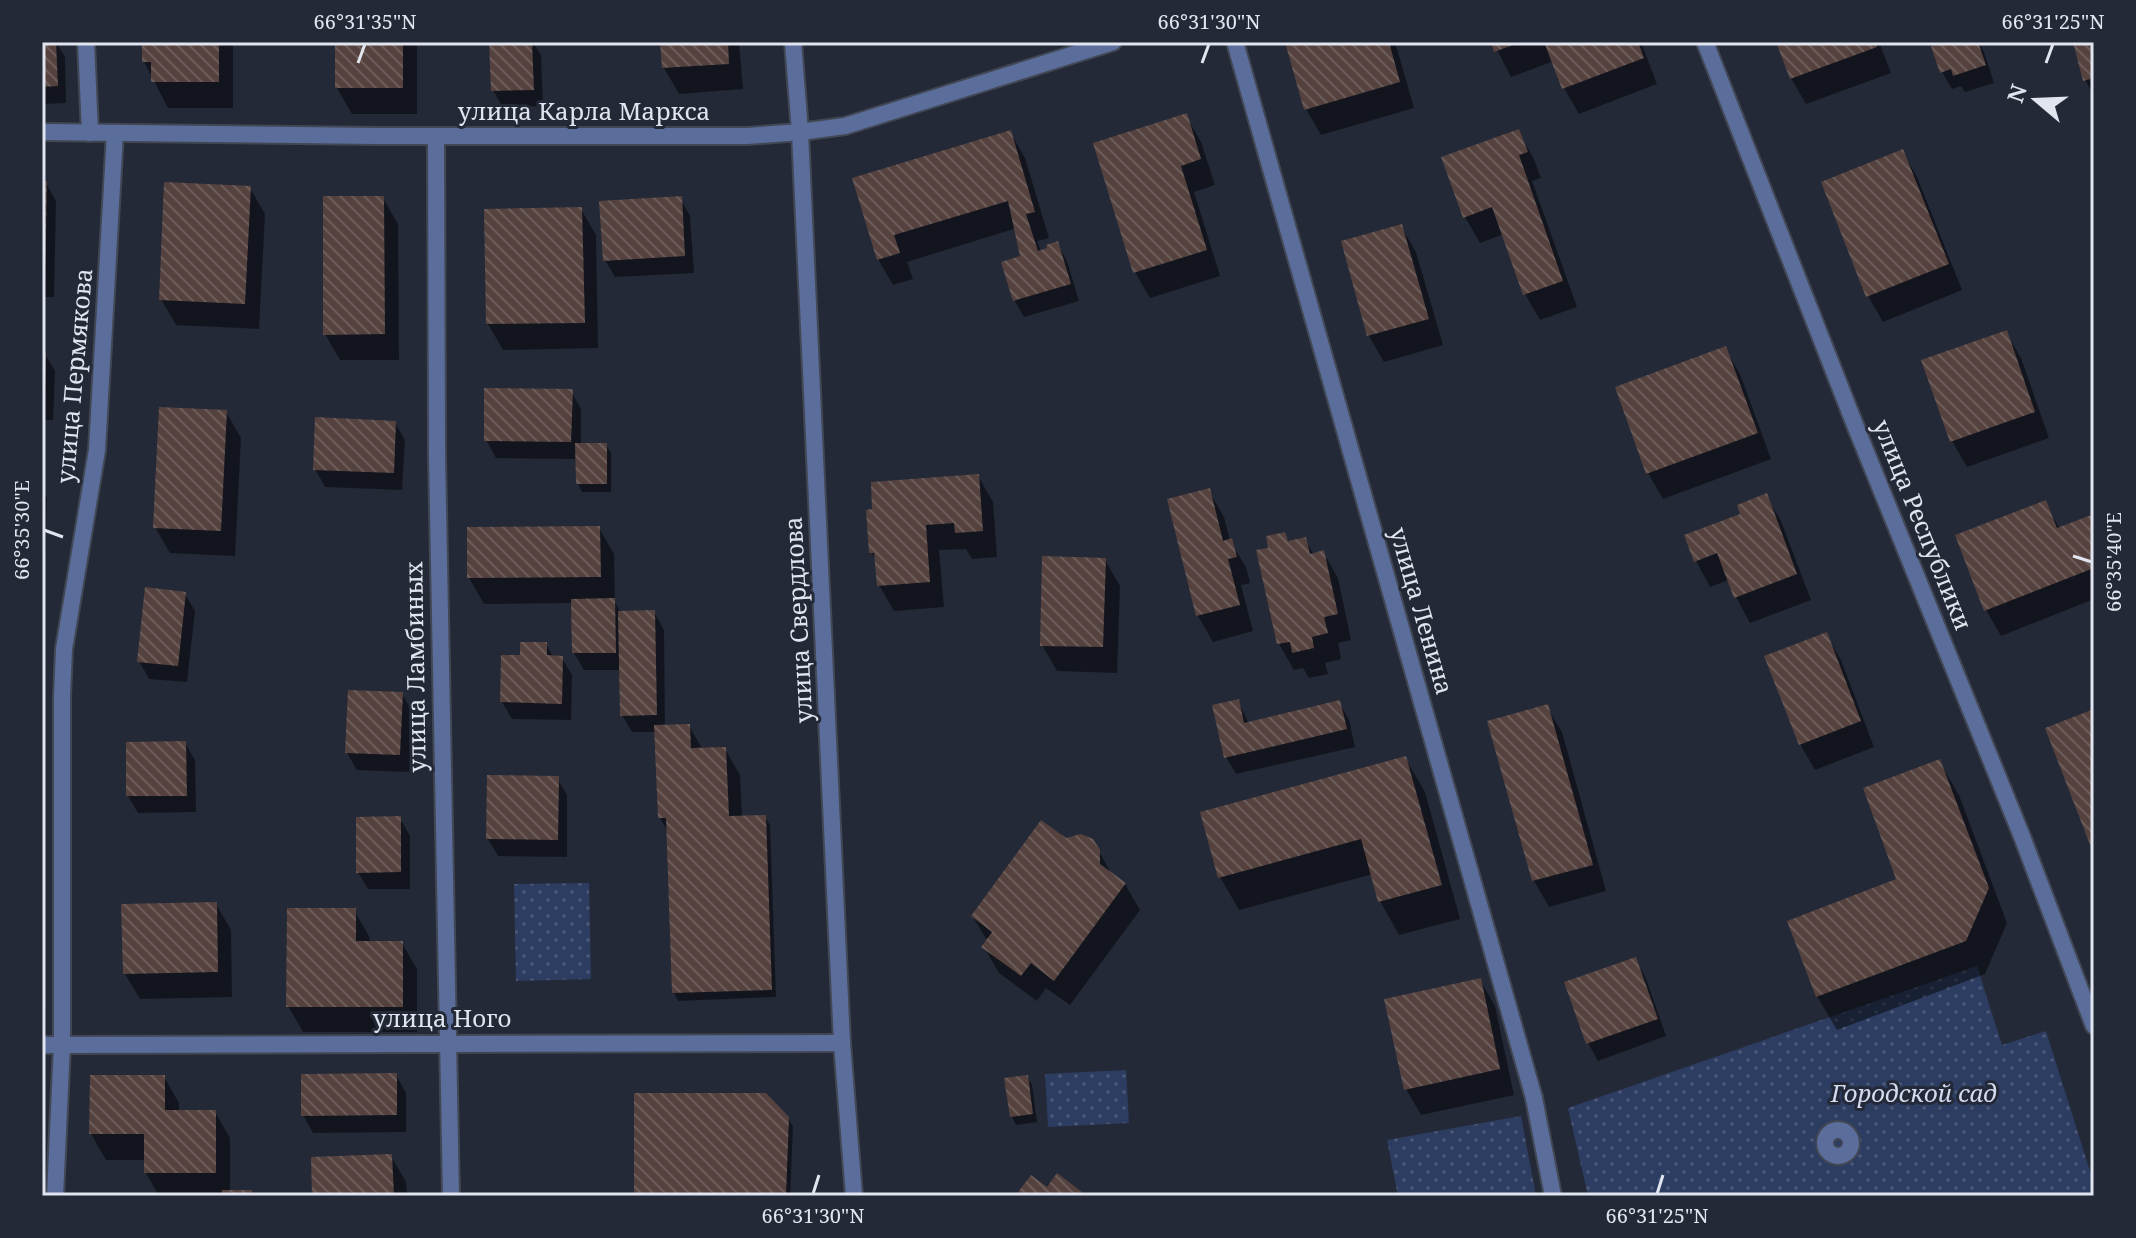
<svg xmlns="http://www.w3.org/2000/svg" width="2136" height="1238" viewBox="0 0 2136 1238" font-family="'Noto Serif',serif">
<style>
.green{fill:url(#green-dots)}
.shadow{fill:#0007}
.building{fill:url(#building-back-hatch)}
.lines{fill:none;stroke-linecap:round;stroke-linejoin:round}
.pedestrian-casing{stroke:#414754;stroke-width:20}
.minor-casing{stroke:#414754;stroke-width:20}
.tertiary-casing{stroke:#414754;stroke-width:20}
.pedestrian{stroke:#5b6e9b;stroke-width:16}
.minor{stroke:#5b6e9b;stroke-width:16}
.tertiary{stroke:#5b6e9b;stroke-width:16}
.ticks{fill:none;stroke:#e1e5ef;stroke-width:3}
.labels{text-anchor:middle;stroke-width:6;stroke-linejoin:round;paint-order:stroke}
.street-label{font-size:24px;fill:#e1e5ef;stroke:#232937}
.park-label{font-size:24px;font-style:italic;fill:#d3dcef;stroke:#232937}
.neatline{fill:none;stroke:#e1e5ef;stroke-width:3}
.ticks-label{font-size:20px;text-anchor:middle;fill:#e1e5ef}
</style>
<defs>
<pattern id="green-dots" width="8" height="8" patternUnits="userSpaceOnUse" patternTransform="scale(2)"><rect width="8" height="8" fill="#2d3c61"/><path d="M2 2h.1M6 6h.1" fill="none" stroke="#4b5878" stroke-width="1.8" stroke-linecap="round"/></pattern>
<pattern id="building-back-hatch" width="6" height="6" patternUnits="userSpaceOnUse" patternTransform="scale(2)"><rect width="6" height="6" fill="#55423e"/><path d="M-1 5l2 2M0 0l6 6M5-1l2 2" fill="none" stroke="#6d5d5a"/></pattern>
</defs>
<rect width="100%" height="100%" fill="#232937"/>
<g class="green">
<polygon points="589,883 591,979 516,981 514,884"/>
<polygon points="1977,966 2002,1045 2046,1031 2094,1184 2094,1196 1588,1196 1568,1108"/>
<polygon points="1126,1070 1129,1123 1048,1127 1045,1074"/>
<polygon points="1521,1116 1536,1196 1398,1196 1387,1140"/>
</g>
<g class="shadow">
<polygon points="42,42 56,42 65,57 66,103 42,104"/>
<polygon points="144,42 233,42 233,108 168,108 144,62"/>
<polygon points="337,42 417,42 417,114 352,114 337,88"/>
<polygon points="491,42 533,42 541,55 543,106 503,108 493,90"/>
<polygon points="662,42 739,42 743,89 679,94 664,68"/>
<polygon points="1287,42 1395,42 1414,108 1321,135 1306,109"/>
<polygon points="1493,42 1641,42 1657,84 1579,114 1564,88 1554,61 1511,77"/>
<polygon points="1778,42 1879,42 1891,73 1806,104 1791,78"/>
<polygon points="1952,42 1978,42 1984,52 1994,83 1965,92 1961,86 1952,89 1942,72"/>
<polygon points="2075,42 2094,42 2094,96 2085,80"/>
<polygon points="1186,116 1201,142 1215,185 1194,192 1220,276 1150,298 1135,272 1096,144"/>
<polygon points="1010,132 1025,158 1049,238 1037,241 1041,252 1057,243 1067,261 1079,301 1024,317 1014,300 1022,258 1017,228 907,262 913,279 893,285 878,259 854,179"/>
<polygon points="1518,132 1533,157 1541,178 1532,181 1577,307 1540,320 1525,294 1504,234 1480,243 1465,217"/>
<polygon points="1902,151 1917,177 1962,290 1883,322 1868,296"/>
<polygon points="42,183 46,183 56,201 54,297 42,297"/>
<polygon points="250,188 265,214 259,329 176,325 161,299"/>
<polygon points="383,198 398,224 399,360 340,360 325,334"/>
<polygon points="680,198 690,216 694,273 615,277 605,260"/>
<polygon points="581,209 596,235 598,348 503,350 488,324"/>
<polygon points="1401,226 1416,252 1443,345 1384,362 1369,336 1343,243"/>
<polygon points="2006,332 2021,358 2049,438 1967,467 1952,441"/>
<polygon points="1725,349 1740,374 1771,459 1663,499 1648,473"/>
<polygon points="42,354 45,354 55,371 53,420 42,420"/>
<polygon points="571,391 581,409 581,445 606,445 611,453 611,492 582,492 578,484 577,459 496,458 486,440"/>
<polygon points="226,412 241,438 235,556 170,553 155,527"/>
<polygon points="395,423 405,440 402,490 325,487 315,469"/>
<polygon points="978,476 993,502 997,557 972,559 966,549 939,550 944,607 894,611 879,585 877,562 871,552"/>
<polygon points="42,490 47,498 45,568 42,568"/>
<polygon points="1209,491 1224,517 1230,541 1246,567 1250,583 1241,585 1253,631 1213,642 1198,616 1169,501"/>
<polygon points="1766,496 1781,521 1811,600 1750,623 1736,597 1729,580 1710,587 1696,561 1743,515"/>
<polygon points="2045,502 2060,529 2094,516 2094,599 2001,636 1986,610"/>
<polygon points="599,528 614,554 615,602 621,613 654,612 664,630 665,727 689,726 703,750 725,749 740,775 742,817 765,817 770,825 776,997 678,1001 674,993 668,832 660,818 657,732 632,732 622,715 621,670 584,670 574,653 573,603 484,604 469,578"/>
<polygon points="1284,534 1290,543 1305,540 1314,555 1323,552 1338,578 1351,640 1338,643 1341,659 1325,663 1328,674 1309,678 1303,668 1294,670 1279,644 1271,549"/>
<polygon points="1105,560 1120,586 1117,673 1057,671 1042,645"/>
<polygon points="184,593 195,611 187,682 149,679 139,661"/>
<polygon points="42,608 45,613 45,781 42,781"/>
<polygon points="1826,634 1841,660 1874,747 1815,770 1800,744"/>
<polygon points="546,644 553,657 562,658 572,675 571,720 512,719 502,702 522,657"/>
<polygon points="402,694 412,711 409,772 357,770 347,753"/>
<polygon points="1238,701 1249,724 1339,702 1349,720 1355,747 1236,774 1226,757"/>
<polygon points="1547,707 1562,732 1606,891 1549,907 1534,881 1490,722"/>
<polygon points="185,743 195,760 196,812 138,813 128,796"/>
<polygon points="1405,758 1425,792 1460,919 1399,935 1380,901 1373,874 1239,910 1220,877"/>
<polygon points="1939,761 1959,795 2007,923 1985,974 1837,1030 1817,996 1899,880"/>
<polygon points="557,778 567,795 567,857 498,856 488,839"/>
<polygon points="400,818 410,836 410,889 368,889 358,872"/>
<polygon points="1065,841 1095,844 1112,875 1125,884 1140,910 1070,1005 1046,988 1037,1001 999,973 984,947 988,942 973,917"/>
<polygon points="42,867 46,1035 42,1035"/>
<polygon points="216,904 231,930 232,997 140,999 125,974"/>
<polygon points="354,910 369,936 370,943 402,943 417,969 417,1032 303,1032 288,1006"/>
<polygon points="1635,959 1645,976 1666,1036 1598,1061 1588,1043 1567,984"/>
<polygon points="1480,980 1495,1006 1514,1095 1421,1115 1406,1089"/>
<polygon points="396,1075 406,1093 406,1132 313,1133 303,1115"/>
<polygon points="164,1077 179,1103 179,1112 215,1112 230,1138 230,1192 251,1192 253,1196 159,1196 146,1173 146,1160 106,1160 91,1134"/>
<polygon points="1027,1077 1032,1085 1037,1122 1016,1125 1012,1117"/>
<polygon points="788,1118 793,1127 790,1196 636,1196"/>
<polygon points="391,1156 406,1182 407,1196 314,1196"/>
</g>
<g class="building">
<polygon points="42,42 56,42 58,86 42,87"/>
<polygon points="142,42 219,42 219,82 151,82 151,62 142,62"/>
<rect x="335" y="42" width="68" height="46"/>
<polygon points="489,42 532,42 534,90 491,91"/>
<polygon points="660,42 728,42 729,64 662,68"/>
<polygon points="1285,42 1389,42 1400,82 1304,110"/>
<polygon points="1491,42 1521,42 1494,52"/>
<polygon points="1544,42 1638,42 1644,58 1562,89"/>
<polygon points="1776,42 1876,42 1877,47 1790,79"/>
<polygon points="1945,42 1978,42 1986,65 1953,76 1951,69 1940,73 1931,46"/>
<polygon points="2073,42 2094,42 2094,78 2083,81"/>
<polygon points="1187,113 1201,159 1181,166 1207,250 1133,273 1093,143"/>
<polygon points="1519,129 1528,152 1519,155 1563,281 1523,295 1492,207 1463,218 1441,157"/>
<polygon points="1011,130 1035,212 1026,214 1038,251 1047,248 1046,245 1058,241 1071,284 1013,301 1001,262 1020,256 1008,201 894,235 900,253 877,260 852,178"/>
<polygon points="1903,149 1949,264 1866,297 1821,182"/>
<polygon points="42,181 47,181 45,281 42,281"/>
<polygon points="164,182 251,186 245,304 159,300"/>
<polygon points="323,196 384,196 385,334 323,335"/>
<polygon points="682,196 685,256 603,261 599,201"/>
<polygon points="582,207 585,323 486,324 484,209"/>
<polygon points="1402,224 1429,319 1367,336 1341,241"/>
<polygon points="2007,330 2035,412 1950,442 1921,360"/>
<polygon points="1726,346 1758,433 1646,474 1615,387"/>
<polygon points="42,352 46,352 45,398 42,398"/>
<polygon points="484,388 573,389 571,442 484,441"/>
<polygon points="159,407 227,410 221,531 153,528"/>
<polygon points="315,417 396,421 394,473 313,470"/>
<polygon points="575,443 607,443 607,484 576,484"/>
<polygon points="979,474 983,531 955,533 954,523 926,525 930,582 877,586 874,553 869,553 866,510 872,509 871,482"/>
<polygon points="1210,488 1223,541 1232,538 1237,557 1228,559 1240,605 1196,616 1167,499"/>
<polygon points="1767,493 1797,574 1734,598 1717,553 1694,562 1684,535 1740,514 1737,505"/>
<polygon points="2046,500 2057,528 2094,514 2094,568 1984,611 1955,535"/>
<polygon points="600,526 601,577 467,578 467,527"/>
<polygon points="1285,532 1288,541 1306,537 1310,554 1324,550 1338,614 1324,617 1328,633 1312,637 1314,648 1292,653 1290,642 1277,644 1256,550 1268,548 1266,536"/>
<polygon points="1042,556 1106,558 1103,647 1040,646"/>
<polygon points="145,587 186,592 178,666 137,662"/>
<polygon points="615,598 616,653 572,653 571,599"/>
<polygon points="655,610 657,715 620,716 618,611"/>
<polygon points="1827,632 1861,721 1799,745 1764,656"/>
<polygon points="520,642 547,642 547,655 563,656 562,704 500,702 501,655 520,655"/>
<polygon points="348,690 403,692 400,755 345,753"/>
<polygon points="1239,699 1244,723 1340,700 1347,729 1224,758 1212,705"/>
<polygon points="1548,704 1593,865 1532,881 1487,721"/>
<polygon points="2094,709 2094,855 2045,728"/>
<polygon points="690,724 691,748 726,747 729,816 766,815 772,990 672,993 666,818 658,818 654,725"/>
<polygon points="186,741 187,796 126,796 126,742"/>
<polygon points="1406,756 1442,885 1378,902 1361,839 1218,878 1200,812"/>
<polygon points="1940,759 1989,888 1966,941 1816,997 1787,921 1896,879 1863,788"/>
<polygon points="487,775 559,776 558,840 486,839"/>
<polygon points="401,816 401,872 356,873 356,817"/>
<polygon points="1041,820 1066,838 1081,834 1093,839 1100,850 1100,864 1126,883 1054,981 1031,963 1021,976 981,947 992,932 971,916"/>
<polygon points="217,902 218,972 123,974 121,904"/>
<polygon points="287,908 356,908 356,941 403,941 403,1007 286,1007"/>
<polygon points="1636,957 1658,1019 1586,1044 1564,982"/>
<polygon points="1481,978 1500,1069 1404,1090 1384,999"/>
<polygon points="397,1073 397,1115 301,1116 301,1074"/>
<polygon points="90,1075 165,1075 165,1110 216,1110 216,1173 144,1173 144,1134 89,1134"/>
<polygon points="1028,1075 1033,1114 1010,1117 1004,1078"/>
<polygon points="634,1093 766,1093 789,1117 786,1196 634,1196"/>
<polygon points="392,1154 394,1196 312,1196 311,1157"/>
<polygon points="1057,1173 1082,1192 1079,1196 1015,1196 1031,1175 1047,1187"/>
<rect x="222" y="1190" width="30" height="6"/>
</g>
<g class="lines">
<defs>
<g id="pedestrian">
<polyline points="1235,42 1534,1098"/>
<circle cx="1838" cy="1143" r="13"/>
</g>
<g id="minor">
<polyline points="86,42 90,133"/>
<polyline points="1705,42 1855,425 2021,834 2094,1026"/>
<polyline points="800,132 842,1043 854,1196"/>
<polyline points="436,136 437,456 451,1196"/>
<polyline points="42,1045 842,1043"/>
<polyline points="1534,1098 1553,1196"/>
<polyline points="55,1196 62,1045 62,697 64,649 97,450 115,133"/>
</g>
<g id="tertiary">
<polyline points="793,42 800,132"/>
<polyline points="42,132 378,136 747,136 800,132 845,126 1113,42"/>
</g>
</defs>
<use href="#pedestrian" class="pedestrian-casing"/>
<use href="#minor" class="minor-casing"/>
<use href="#tertiary" class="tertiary-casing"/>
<use href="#pedestrian" class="pedestrian"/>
<use href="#minor" class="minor"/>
<use href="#tertiary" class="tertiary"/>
</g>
<path class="ticks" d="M358,63L365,44M1202,63L1209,44M2046,63L2053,44M44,530L63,537M2073,556L2092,562M813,1194L819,1175M1657,1194L1663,1175"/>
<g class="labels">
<g class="street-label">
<text x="584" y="120">улица Карла Маркса</text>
<text transform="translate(75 376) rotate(-85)" y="8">улица Пермякова</text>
<text transform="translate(1922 525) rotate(68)" y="8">улица Республики</text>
<text transform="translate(1421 611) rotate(74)" y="8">улица Ленина</text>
<text transform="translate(799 620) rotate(-93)" y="8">улица Свердлова</text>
<text transform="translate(416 667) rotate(-91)" y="8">улица Ламбиных</text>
<text x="442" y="1027">улица Ного</text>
</g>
<g class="park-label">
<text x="1914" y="1102">Городской сад</text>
</g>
</g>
<rect width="2136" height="1238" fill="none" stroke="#232937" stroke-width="88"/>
<g transform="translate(2036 100) rotate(289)" stroke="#232937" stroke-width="6" paint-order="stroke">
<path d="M0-6L14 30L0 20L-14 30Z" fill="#e1e5ef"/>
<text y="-12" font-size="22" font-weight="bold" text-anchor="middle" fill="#e1e5ef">N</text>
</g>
<rect x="44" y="44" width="2048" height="1150" class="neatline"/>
<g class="ticks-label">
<text x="365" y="29">66°31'35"N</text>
<text x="1209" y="29">66°31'30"N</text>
<text x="2053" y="29">66°31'25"N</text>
<text transform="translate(22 530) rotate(-90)" y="7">66°35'30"E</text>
<text transform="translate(2114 562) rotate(-90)" y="7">66°35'40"E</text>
<text x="813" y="1223">66°31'30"N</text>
<text x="1657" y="1223">66°31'25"N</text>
</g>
</svg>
